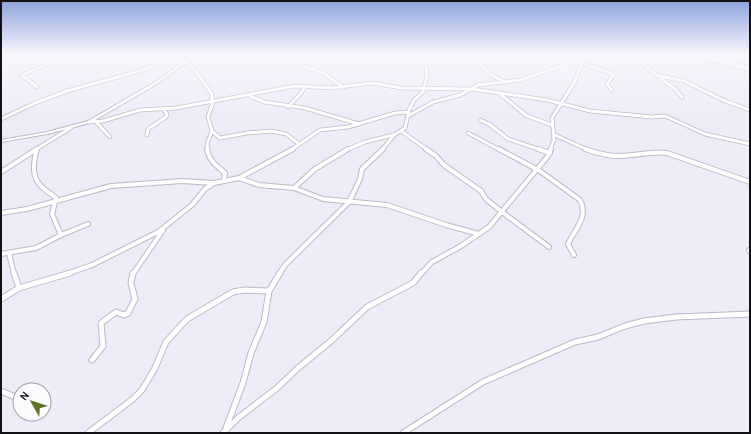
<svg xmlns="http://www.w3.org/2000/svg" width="751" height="434" viewBox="0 0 751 434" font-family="Karla,sans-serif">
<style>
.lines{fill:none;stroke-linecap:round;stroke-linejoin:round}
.minor-far2-casing{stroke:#bdb8c5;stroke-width:4.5}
.minor-far1-casing{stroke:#bdb8c5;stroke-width:6}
.minor-casing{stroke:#bdb8c5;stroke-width:7}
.tertiary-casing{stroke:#bdb8c5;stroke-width:2}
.primary-casing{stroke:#bdb8c5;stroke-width:2}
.minor-far2{stroke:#fff;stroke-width:3}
.minor-far1{stroke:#fff;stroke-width:4}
.minor{stroke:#fff;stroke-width:5}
.tertiary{fill:#fff;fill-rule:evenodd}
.primary{fill:#fff;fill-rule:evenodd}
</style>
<rect width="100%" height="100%" fill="#f0ebf9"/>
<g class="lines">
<defs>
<g id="minor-far2">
<polyline points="34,54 47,64 22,75 37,87"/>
<polyline points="135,54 151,67"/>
<polyline points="281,54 282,58 323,73 343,87"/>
<polyline points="464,54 478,62 489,74 505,82"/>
<polyline points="632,54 656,75 684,81 725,101 750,110"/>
<polyline points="691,54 750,70"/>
<polyline points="1,60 29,54"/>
<polyline points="185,62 194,69 212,94 212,105 208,117 212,131 207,144 208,150"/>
<polyline points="478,62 493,54"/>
<polyline points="533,62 551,54"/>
<polyline points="582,64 611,73 613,75 607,84 612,90"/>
<polyline points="323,73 331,54"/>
<polyline points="658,76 675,89 682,97"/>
<polyline points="500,94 527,116 552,125"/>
<polyline points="250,96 264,102 305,108 359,124"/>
<polyline points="288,107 302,92 305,86"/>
<polyline points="408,116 433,102 460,95 478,85 521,80 584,58"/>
<polyline points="1,119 35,103 67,91 143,70 176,57 194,55"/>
<polyline points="480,120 489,124 508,139 541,150"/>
<polyline points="89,122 103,121 140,110 176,108 295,86 331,88 373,83 401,88 472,89 547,100 590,111 652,117 665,116 705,134 750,144"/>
<polyline points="96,122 110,137"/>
<polyline points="212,131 220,138 247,133 271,131 286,134 299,144"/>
<polyline points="401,131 428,150"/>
<polyline points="468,133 500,150"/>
<polyline points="147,135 148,129 166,117 167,114 163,109"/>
<polyline points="555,135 588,150"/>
<polyline points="35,150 72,127"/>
<polyline points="291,150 320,130 348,127 395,113 409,112"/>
<polyline points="346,150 365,142 393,135"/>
<polyline points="382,150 394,135 405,128 409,110 414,100 423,92 427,76 426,66 412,54"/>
<polyline points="550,150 554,140 552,118 574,83 584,58 588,54"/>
</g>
<g id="minor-far1">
<path d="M37,149C33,163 31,178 43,188C47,192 52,194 56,198L52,214L61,235"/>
<path d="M207,149C209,161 217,166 225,173L224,180"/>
<polyline points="426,149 436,156 444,165 481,191 486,199 502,212 549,247"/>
<path d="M499,149L540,171L580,200C589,217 575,229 568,244L574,255"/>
<polyline points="538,149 550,153"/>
<path d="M585,149C596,153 607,156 619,156C635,156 651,151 667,153L750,182"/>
<polyline points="1,172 37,149"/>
<polyline points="239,178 293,149"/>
<polyline points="294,188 315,169 348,149"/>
<polyline points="1,213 27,209 111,186 182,181 214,183 239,178 259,185 294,188 323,199 387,205 446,225 479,234"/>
<polyline points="749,250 750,252"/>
<polyline points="9,253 14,274"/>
<polyline points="1,254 36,248 61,235 88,224"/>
<polyline points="66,274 92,265 158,232 192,205 205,189 214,183"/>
<polyline points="133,274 163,230"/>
<polyline points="279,274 286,264 349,202 360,179 362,169 383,149"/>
<polyline points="421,274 432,262 461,246 489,227 548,156 551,149"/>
</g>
<g id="minor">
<polyline points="14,273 19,288"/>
<polyline points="1,299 19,288 70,273"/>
<polyline points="92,360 103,346 101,323 116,312 124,315 128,313 135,299 131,283 133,273"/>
<polyline points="1,391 20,399"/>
<polyline points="44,401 47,403"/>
<polyline points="226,428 243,383 251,353 264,322 269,291 280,273"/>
<polyline points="88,433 133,399 142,390 155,368 166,342 187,319 233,292 244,290 269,291"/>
<polyline points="223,433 238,418 277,388 298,368 331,341 367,307 413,283 421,273"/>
<polyline points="403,433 483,382 575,342 598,337 625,326 644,321 676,317 750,314"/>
</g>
<polygon id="tertiary" points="194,54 198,54 157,84 90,123 47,134 1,142 1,140 47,132 88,121 155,82"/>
<polygon id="primary" points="699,54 706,54 750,66 750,68 699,55"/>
</defs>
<use href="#minor-far2" class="minor-far2-casing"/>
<use href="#minor-far1" class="minor-far1-casing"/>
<use href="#minor" class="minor-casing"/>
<use href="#tertiary" class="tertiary-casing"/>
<use href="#primary" class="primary-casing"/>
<use href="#minor-far2" class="minor-far2"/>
<use href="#minor-far1" class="minor-far1"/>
<use href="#minor" class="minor"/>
<use href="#tertiary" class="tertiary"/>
<use href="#primary" class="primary"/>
</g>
<linearGradient id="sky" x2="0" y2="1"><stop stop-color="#8da2dc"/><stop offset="0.47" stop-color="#f8f6fc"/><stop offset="1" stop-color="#f8f6fc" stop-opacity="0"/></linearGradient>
<rect width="751" height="115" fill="url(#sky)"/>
<rect width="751" height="434" fill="none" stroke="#131116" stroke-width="4"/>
<g transform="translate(32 402) rotate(309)"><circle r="19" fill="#fbfafd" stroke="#9e9da1"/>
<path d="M0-3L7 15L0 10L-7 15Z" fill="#5c7324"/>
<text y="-6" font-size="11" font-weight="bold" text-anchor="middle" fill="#131116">N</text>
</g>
</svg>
